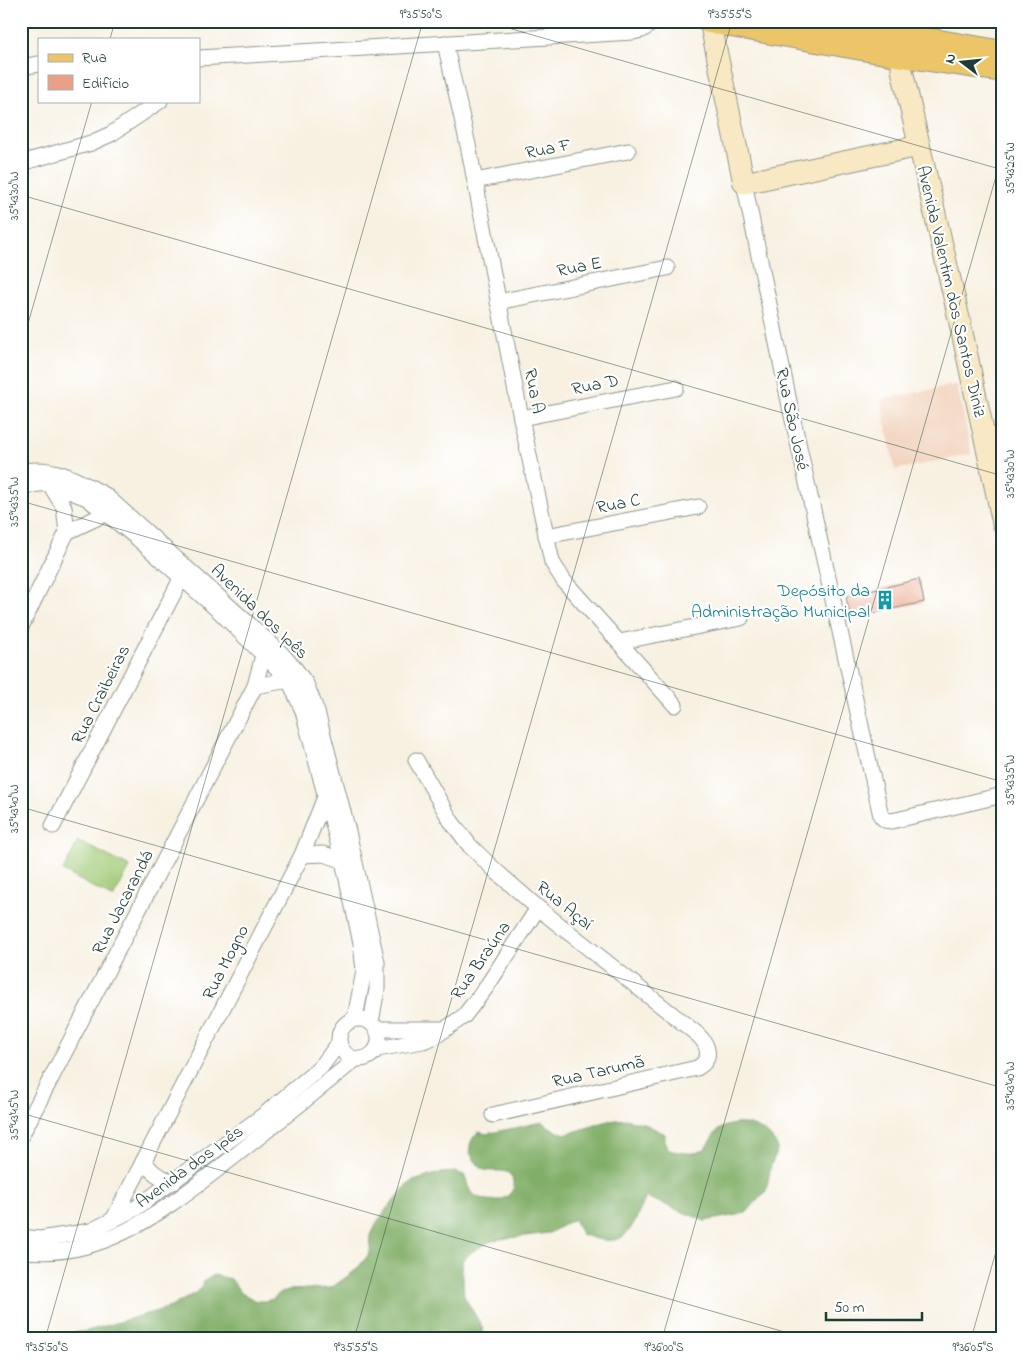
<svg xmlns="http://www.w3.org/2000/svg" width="1024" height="1360" viewBox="0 0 1024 1360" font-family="'Indie Flower',sans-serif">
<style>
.built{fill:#f2d4be}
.green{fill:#a2cb77;stroke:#608456}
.forest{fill:#81af68;stroke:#50764e}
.building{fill:#eaa086}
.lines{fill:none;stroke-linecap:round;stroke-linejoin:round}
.street-casing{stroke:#8c978b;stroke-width:17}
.secondary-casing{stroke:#8c978b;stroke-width:23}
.primary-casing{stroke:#8c978b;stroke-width:26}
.street{stroke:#fff;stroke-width:15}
.secondary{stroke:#f8e8c3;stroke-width:21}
.primary{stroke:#edc569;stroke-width:24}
.ticks{fill:none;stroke:#1f3d34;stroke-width:1;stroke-opacity:0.45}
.labels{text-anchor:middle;stroke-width:4.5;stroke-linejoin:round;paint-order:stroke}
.street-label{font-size:18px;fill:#1f3d34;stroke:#fff}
.culture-label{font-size:18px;fill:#0d838f;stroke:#fff;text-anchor:end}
.neatline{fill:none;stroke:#1f3d34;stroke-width:2}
.ticks-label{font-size:12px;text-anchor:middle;fill:#1f3d34}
</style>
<rect width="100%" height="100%" fill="#fff"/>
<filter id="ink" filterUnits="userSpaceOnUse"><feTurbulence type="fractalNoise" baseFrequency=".02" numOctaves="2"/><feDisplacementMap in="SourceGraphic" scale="10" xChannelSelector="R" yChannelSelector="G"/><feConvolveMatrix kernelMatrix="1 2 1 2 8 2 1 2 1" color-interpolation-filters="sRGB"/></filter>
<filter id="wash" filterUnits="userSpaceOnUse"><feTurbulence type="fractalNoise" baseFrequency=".0096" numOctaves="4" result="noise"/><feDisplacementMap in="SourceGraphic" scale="20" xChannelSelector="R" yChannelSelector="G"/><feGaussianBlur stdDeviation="1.12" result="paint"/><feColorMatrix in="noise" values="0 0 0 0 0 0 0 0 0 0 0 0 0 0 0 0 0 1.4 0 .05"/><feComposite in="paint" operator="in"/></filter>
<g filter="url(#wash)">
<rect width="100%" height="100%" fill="#f8f1e2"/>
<polygon class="built" points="957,384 972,454 895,470 881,400"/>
<polygon class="green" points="78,841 130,867 113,898 63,871"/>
<path class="forest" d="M625,1119L643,1123L665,1134V1142L669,1150C678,1152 694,1156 703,1150C710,1144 712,1134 720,1129C740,1117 769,1127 778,1148L771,1165L766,1191L746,1213L705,1221L646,1197C630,1233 626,1251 581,1234L574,1219L549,1233L493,1240L473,1251L462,1261L464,1296L482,1327L485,1339H21L87,1331L171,1307L197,1292L207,1278L215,1275L231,1279L241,1293L257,1301H265L273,1299L280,1293L288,1290L331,1288L356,1270L370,1253L371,1235L379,1219L406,1186L413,1181L439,1173L456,1172L464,1175C467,1181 468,1189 472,1193C483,1203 506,1204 513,1189C514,1186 514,1186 513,1182C511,1166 495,1173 485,1170C481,1168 479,1166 476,1162C467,1152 468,1142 478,1132L486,1134L542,1122L558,1132L567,1134L608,1121Z"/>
<g id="blocks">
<polygon class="building" points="919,579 924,602 851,618 846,597"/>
</g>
</g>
<g filter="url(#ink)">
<use href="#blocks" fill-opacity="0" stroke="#8c978b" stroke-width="1"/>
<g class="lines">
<defs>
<g id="street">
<polyline points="445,43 468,145 521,418 552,562 564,581 675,705"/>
<polyline points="199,58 633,32 642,30 655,21"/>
<polyline points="21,67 39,64"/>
<polyline points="21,163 91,143 111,134 160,101"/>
<polyline points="475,181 628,151"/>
<polyline points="744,183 791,411 881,816 885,820 892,821 1003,795"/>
<polyline points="498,302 667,268"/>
<polyline points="521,418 676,388"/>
<polyline points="986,449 1003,447"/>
<path d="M21,472C52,464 79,481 105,495L279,651L296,670L306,684L317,712L347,827L377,962V989L371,1022"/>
<polyline points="21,486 49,483 87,498 137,538 220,612 289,680 303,711 325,794 343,861 361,943 364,971 355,1018"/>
<polyline points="67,532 107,513"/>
<polyline points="546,536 698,507"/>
<polyline points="21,627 67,532 64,507 49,483"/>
<polyline points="619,642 741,618"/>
<polyline points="255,686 289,680"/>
<path d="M416,760L451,821L470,846L498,873L538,908L697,1034C709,1045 713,1059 697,1068L493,1115"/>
<polyline points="53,826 181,579"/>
<polyline points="302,855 323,854 349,862"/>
<circle cx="359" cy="1039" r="20"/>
<polyline points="378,1029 445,1029"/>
<polyline points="377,1049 423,1041 434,1037 464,1016 485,989 538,908"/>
<polyline points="21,1136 255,686 263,655"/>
<path d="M144,1160C151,1173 159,1177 174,1182"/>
<polyline points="113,1220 302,855 327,792"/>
<polyline points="21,1237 40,1239 91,1231 136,1208 265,1114 321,1067 339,1043"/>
<path d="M21,1250C104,1263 170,1205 231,1159C273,1126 315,1092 356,1059"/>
</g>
<g id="secondary">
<polyline points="710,21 744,183 919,146"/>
<polyline points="903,40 902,55 902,70 960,323 1003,523"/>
</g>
<g id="primary">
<polyline points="709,21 902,55 1003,70"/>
<polyline points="805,21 904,36 1003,53"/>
</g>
</defs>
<use href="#street" class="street-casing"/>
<use href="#secondary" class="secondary-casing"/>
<use href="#primary" class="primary-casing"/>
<use href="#street" class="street"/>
<use href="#secondary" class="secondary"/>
<use href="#primary" class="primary"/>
</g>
</g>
<path class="ticks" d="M484,21L1003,170M110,39L115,21M21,195L1003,476M21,348L92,101M21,501L1003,782M21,807L1003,1088M21,1113L809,1339M45,1339L423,21M354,1339L732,21M662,1339L1003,152M971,1339L1003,1227"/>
<defs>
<symbol id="building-bare" viewBox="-9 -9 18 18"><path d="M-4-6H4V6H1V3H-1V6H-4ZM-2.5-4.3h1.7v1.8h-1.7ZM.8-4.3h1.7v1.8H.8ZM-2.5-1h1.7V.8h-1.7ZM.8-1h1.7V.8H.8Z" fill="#0f9aa8" stroke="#fff" stroke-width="2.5" paint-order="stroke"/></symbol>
</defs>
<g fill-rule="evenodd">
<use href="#building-bare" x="871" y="586" width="28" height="28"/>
</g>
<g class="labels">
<g class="street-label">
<text transform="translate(548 148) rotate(-11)" y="6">Rua F</text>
<text transform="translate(579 266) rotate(-11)" y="6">Rua E</text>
<text transform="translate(952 291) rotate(77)" y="6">Avenida Valentim dos Santos Diniz</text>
<text transform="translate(595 384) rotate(-11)" y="6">Rua D</text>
<text transform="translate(535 391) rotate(79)" y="6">Rua A</text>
<text transform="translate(793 419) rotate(78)" y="6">Rua São José</text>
<text transform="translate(618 503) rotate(-11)" y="6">Rua C</text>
<text transform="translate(260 611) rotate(44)" y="6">Avenida dos Ipês</text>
<text transform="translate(100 694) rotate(-63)" y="6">Rua Craibeiras</text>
<text transform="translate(122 902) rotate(-63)" y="6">Rua Jacarandá</text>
<text transform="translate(565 905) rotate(39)" y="6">Rua Açaí</text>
<text transform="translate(480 960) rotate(-55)" y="6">Rua Braúna</text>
<text transform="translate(225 962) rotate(-63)" y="6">Rua Mogno</text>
<text transform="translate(598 1071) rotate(-13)" y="6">Rua Tarumã</text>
<text transform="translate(189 1166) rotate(-36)" y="6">Avenida dos Ipês</text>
</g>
<g class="culture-label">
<text x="870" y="596">Depósito da<tspan x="870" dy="21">Administração Municipal</tspan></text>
</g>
</g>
<rect width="1024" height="1360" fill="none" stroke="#fff" stroke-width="55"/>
<rect x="38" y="38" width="162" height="65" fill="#ffffff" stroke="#a5b1ae"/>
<rect x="48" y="54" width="25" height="8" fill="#edc569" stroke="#a5b1ae"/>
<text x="82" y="62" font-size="15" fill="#1f3d34">Rua</text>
<rect x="48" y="75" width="25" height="15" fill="#eaa086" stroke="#a5b1ae"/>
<text x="82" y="88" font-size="15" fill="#1f3d34">Edifício</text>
<g transform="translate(962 62) rotate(286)" stroke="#ffffff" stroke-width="4" paint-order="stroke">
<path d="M0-4L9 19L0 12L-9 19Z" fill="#1f3d34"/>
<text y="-8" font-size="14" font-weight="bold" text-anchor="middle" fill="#1f3d34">N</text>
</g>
<path d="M826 1312v8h96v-8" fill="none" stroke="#1f3d34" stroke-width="2.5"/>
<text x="834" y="1312" font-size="15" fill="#1f3d34" stroke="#ffffff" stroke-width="4" paint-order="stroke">50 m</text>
<rect x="28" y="28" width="968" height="1304" class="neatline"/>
<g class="ticks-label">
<text x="421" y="18">9°35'50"S</text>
<text x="730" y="18">9°35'55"S</text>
<text transform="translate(1010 168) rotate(-90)" y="4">35°43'25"W</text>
<text transform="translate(14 196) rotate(-90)" y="4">35°43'30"W</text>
<text transform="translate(1010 474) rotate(-90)" y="4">35°43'30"W</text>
<text transform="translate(14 502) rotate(-90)" y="4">35°43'35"W</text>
<text transform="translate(1010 780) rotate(-90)" y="4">35°43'35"W</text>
<text transform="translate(14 809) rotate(-90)" y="4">35°43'40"W</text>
<text transform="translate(1010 1086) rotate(-90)" y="4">35°43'40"W</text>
<text transform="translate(14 1115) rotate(-90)" y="4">35°43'45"W</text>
<text x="47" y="1351">9°35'50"S</text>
<text x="356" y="1351">9°35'55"S</text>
<text x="664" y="1351">9°36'00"S</text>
<text x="973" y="1351">9°36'05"S</text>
</g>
</svg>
